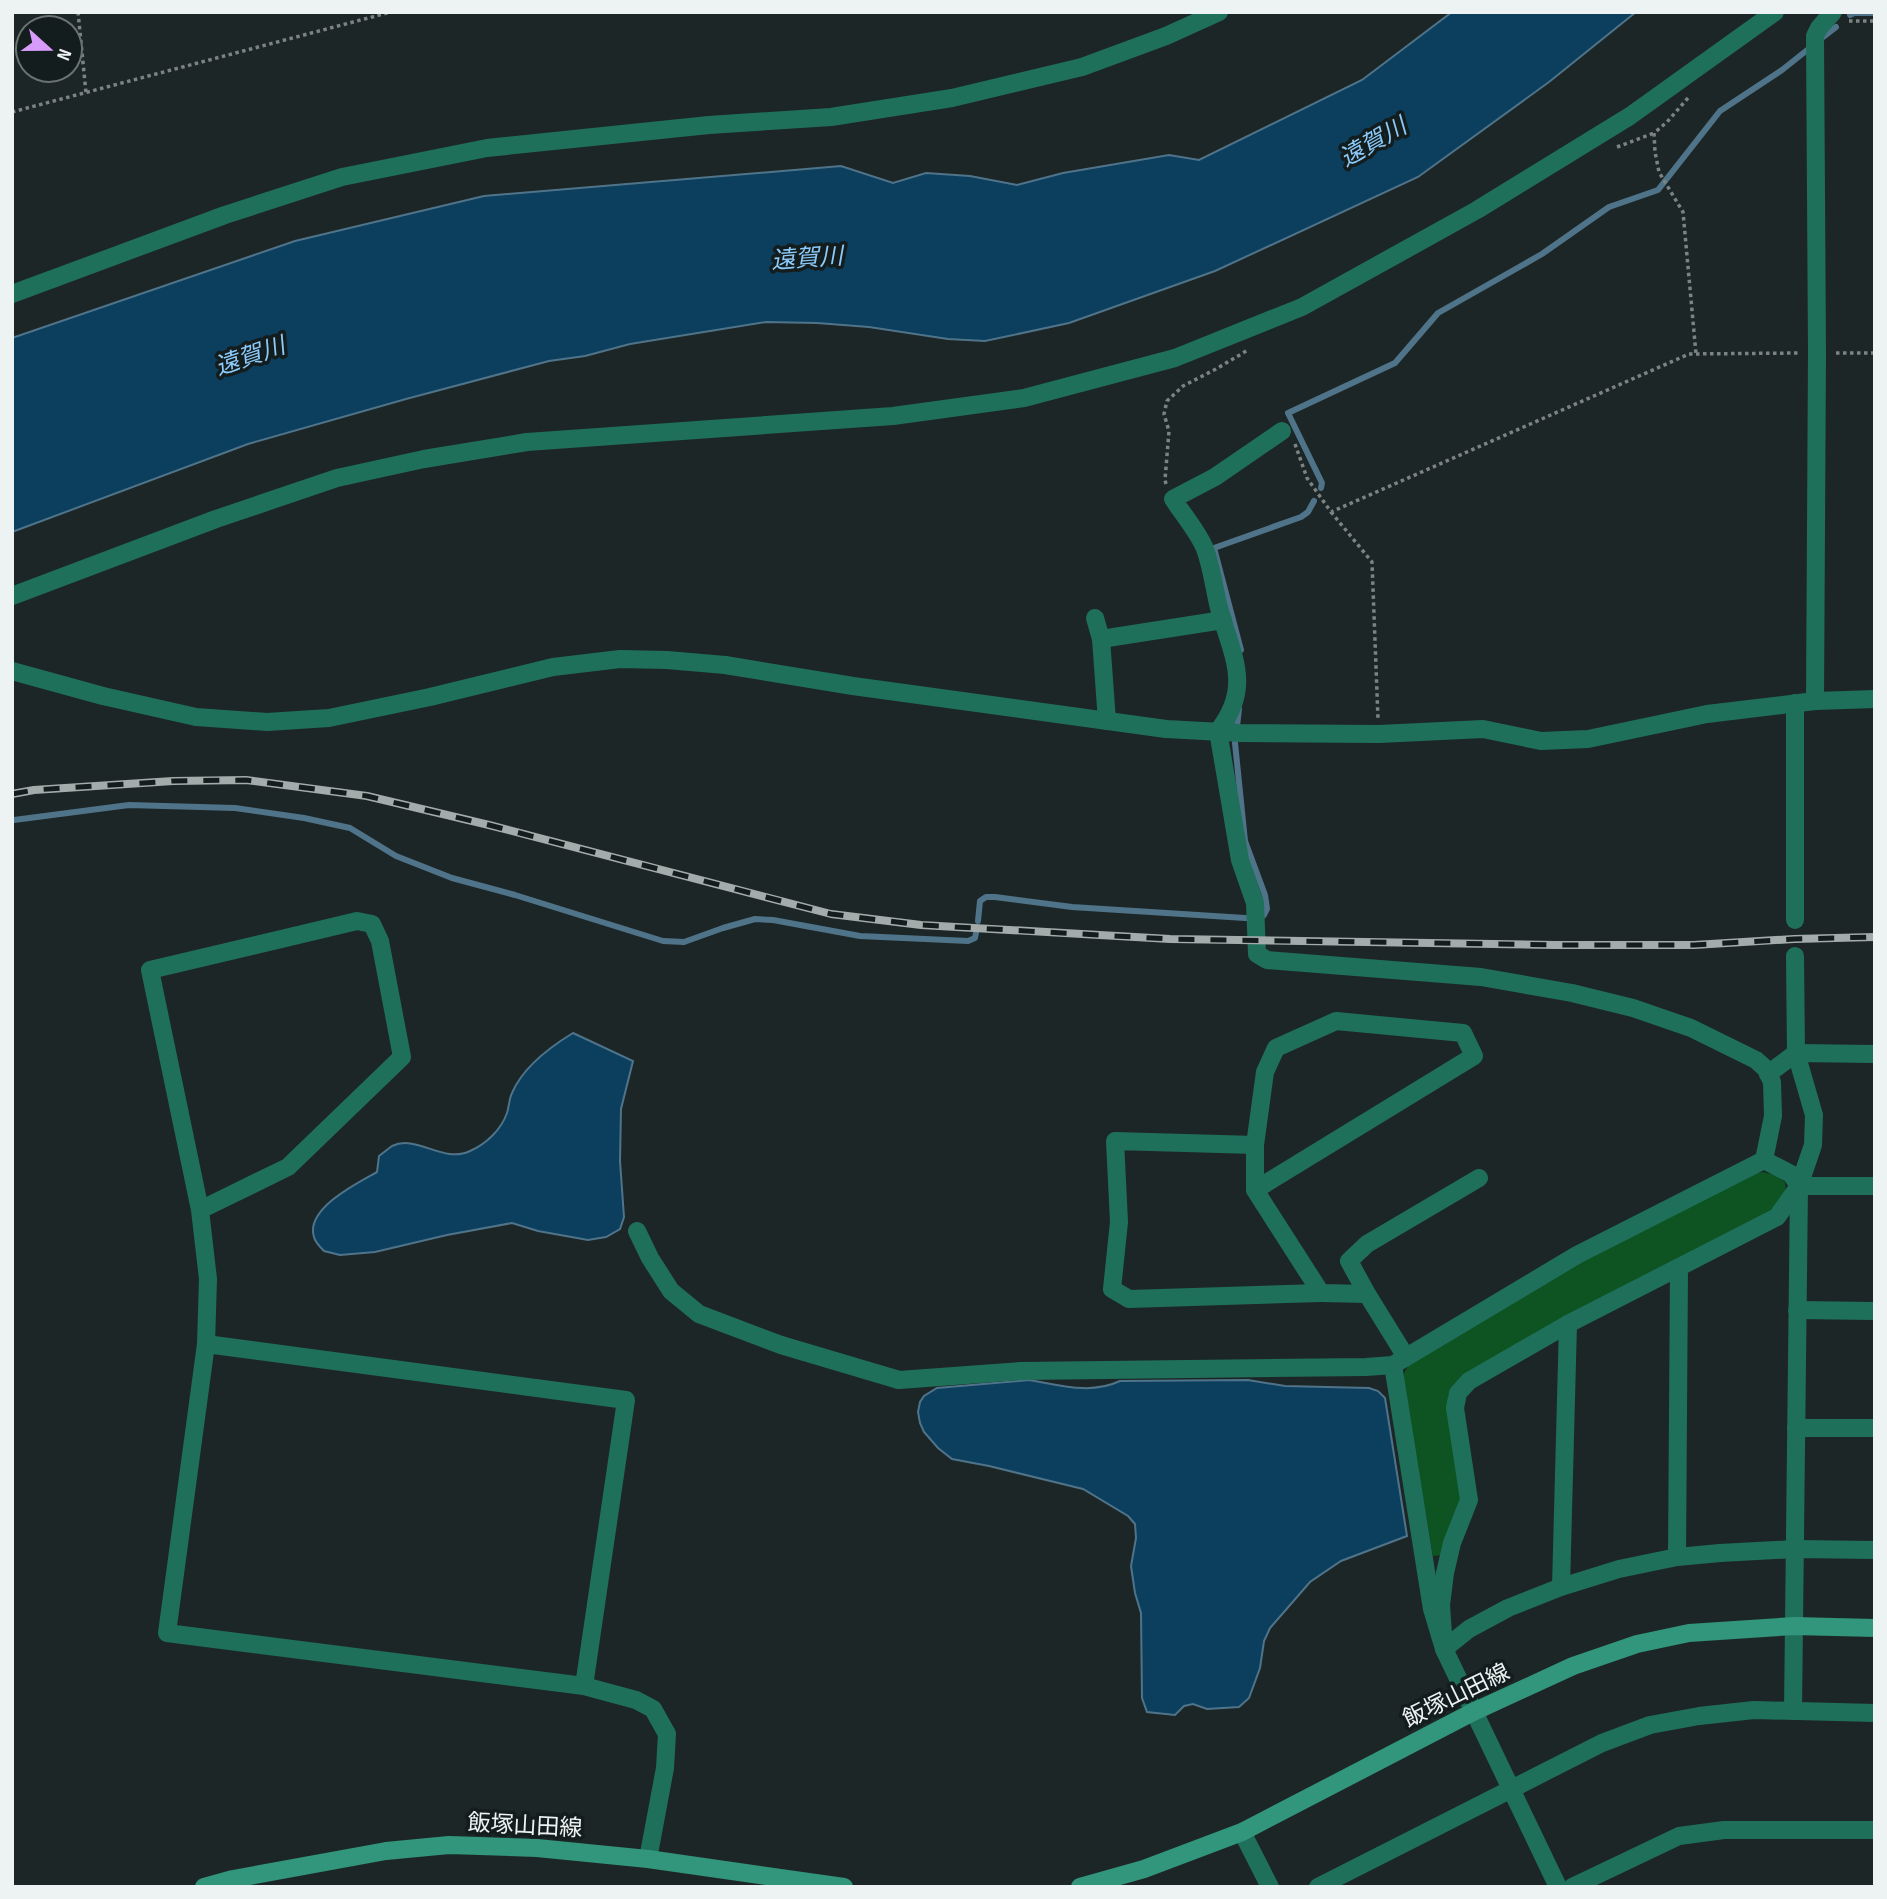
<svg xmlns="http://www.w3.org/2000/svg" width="1887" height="1899" viewBox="0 0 1887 1899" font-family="'Sofia Sans Condensed','Noto Sans JP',sans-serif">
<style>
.green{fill:#0e5423}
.water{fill:#0c3e5e;stroke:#4f748a;stroke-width:2}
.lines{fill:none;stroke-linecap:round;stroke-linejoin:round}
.stream{stroke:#4f748a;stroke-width:6}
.path{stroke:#7b8383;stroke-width:3.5;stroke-dasharray:3.5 3.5;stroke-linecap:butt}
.minor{stroke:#1f705b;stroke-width:18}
.secondary{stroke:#31967c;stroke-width:18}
.rail-casing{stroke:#a4acab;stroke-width:8}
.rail{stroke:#141d1d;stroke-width:5;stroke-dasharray:16;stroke-linecap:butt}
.labels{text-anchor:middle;stroke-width:7;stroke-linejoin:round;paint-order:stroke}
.street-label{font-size:23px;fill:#ecf3f2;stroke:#141d1d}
.water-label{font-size:24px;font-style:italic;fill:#8bcafa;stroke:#141d1d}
</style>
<rect width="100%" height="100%" fill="#1d2626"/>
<path class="green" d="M1763,1172L1775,1175L1785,1182L1786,1193L1775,1210L1456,1382C1450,1388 1448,1393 1448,1401L1463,1497L1443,1555L1433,1556L1402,1378L1409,1363L1581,1259L1757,1173Z"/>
<g class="water">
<polygon points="1452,12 1636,12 1549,82 1418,177 1215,271 1069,323 985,341 948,339 869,327 817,323 766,322 630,344 585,356 549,361 406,399 248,444 12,532 12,338 295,241 484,196 841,166 893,183 926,173 970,176 1017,185 1063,173 1169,155 1199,160 1362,80"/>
<path d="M573,1033L633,1061L621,1109L620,1161L624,1217L620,1229L606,1237L588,1240L538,1231L512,1223L447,1235L375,1252L340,1255L324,1251C320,1247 315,1242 314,1237C305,1209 357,1183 377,1172L379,1156C383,1153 388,1149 392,1146C417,1134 443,1164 470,1151C486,1144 501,1130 507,1113C509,1107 509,1099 512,1093C523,1067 550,1047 573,1033Z"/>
<path d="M1029,1380C1060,1385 1090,1395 1120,1381L1248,1380L1285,1386L1369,1388L1378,1391L1385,1398L1407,1536L1341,1561L1310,1582L1270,1628L1264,1641L1260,1668L1249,1698L1239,1707L1207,1709L1193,1704L1184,1706L1175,1715L1147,1712L1142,1698L1141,1613L1135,1593L1131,1566L1136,1538L1135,1524L1128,1516L1083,1489L989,1466L952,1459L938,1448L924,1432L920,1423L918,1412L920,1402L924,1396L937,1388Z"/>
</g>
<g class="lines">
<g class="stream">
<polyline points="1850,15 1854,13 1875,13"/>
<polyline points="1819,40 1836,27"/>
<polyline points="1321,488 1322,483 1288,413 1395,363 1438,313 1542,254 1609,207 1658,190 1720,111 1782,70 1811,47"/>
<polyline points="1241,650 1214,548 1301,517 1308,512 1314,501"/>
<polyline points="14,820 129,805 235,808 304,818 350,828 396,856 452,878 515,895 663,941 684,942 723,928 755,919 773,920 860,936 968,941 975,938 976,933"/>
<polyline points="978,921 980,901 986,897 995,897 1072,907 1245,918 1260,918 1264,915 1267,909 1265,895 1245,841 1235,743 1239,709"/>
</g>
<g class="path">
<polyline points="78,12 86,93"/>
<polyline points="1849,21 1875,21"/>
<polyline points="1688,98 1667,122 1654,133 1655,152 1659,172 1683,212 1696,354"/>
<polyline points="12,112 391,12"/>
<polyline points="1617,147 1654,133"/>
<polyline points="1836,353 1875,353"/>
<polyline points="1295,444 1307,478 1331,512 1689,354 1800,353"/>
<polyline points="1166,484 1165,480 1169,431 1164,414 1167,401 1183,386 1216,369 1248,350"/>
<polyline points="1331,512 1372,562 1378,719"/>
</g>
<g class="minor">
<polyline points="12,294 225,215 342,177 487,148 709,125 831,117 952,98 1082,67 1166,36 1219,12"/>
<polyline points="12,596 216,519 337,478 424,459 527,442 893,416 1024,398 1175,358 1302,307 1477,210 1630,116 1775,12"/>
<polyline points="1095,618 1101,639 1107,721"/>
<polyline points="1101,639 1223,620"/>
<polyline points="12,671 103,696 196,717 267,722 329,718 430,697 553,667 620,659 667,660 725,665 853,686 1166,729 1241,733 1379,734 1483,729 1541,741 1588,739 1707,714 1815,701 1875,699"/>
<polyline points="1815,701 1817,353 1815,36 1819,28 1833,12"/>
<polyline points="1795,920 1795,703"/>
<polyline points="1768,1074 1796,1053 1875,1054"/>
<polyline points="1255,1145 1115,1141 1119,1222 1112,1289 1129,1299 1321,1293"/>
<polyline points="1764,1160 1791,1174 1799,1186 1793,1711"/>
<polyline points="1799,1186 1875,1186"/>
<polyline points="1255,1190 1474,1056 1463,1033 1336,1021 1276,1048 1265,1072 1255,1145 1255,1190 1321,1293 1367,1294 1406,1357"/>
<polyline points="200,1210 288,1167 402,1057 380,941 372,924 357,921 150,970 200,1210 208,1279 206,1344 167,1633 584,1686 636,1700 653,1709 667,1734 665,1768 648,1859"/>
<path d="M637,1231L650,1258L671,1291L699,1314L781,1345L899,1380L1021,1371L1366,1367L1393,1365L1577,1255L1764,1160L1773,1116L1772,1082L1766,1069L1756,1060L1691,1028L1633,1008L1572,993L1481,977L1267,960L1257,954L1255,903L1240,860L1218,731C1253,687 1232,655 1219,608C1214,588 1212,568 1205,549C1199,533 1182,513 1173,499L1215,477L1282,431"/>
<polyline points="1367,1294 1349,1261 1367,1244 1479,1178"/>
<polyline points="1797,1310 1875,1311"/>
<polyline points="206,1344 626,1400 584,1686"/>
<polyline points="1393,1365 1432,1609 1444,1649 1469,1629 1508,1608 1561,1587 1619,1569 1677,1557 1720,1553 1795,1549 1875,1550"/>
<polyline points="1796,1428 1875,1428"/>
<polyline points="1677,1557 1679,1269"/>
<polyline points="1561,1587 1568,1324"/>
<polyline points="1242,1832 1270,1887"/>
<polyline points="1318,1887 1602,1743 1650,1725 1699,1716 1754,1710 1875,1713"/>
<polyline points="1558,1887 1444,1649 1441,1605 1445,1573 1452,1543 1469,1500 1455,1408 1458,1393 1469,1381 1568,1324 1777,1217 1799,1186 1813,1145 1814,1115 1796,1053 1795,956"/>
<polyline points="1572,1887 1679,1836 1724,1830 1875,1830"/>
</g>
<g class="secondary">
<polyline points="204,1887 233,1879 386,1851 449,1845 537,1848 648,1859 844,1887"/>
<polyline points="1080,1887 1144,1869 1242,1832 1473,1712 1573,1666 1637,1644 1689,1633 1794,1626 1875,1628"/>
</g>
<defs>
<polyline id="rail" points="12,794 34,790 173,781 246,780 367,796 489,825 831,914 921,925 1170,939 1555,945 1694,945 1794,939 1875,937"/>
</defs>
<use href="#rail" class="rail-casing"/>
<use href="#rail" class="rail"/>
</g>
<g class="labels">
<g class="street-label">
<text transform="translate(1456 1695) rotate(-26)" y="8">飯塚山田線</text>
<text transform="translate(525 1825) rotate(3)" y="8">飯塚山田線</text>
</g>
<g class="water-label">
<text transform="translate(1373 142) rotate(-30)" y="8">遠賀川</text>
<text transform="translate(807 258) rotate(-4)" y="8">遠賀川</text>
<text transform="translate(250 356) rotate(-19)" y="8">遠賀川</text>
</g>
</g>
<rect width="1887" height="1899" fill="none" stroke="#ecf3f2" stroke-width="28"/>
<g transform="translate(49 49) rotate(111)"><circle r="33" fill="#141d1d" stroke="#6a7372" stroke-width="2"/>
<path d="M0-5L12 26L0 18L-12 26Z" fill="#d79bf9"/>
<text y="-10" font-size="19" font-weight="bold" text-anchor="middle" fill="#ecf3f2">N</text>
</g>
</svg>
